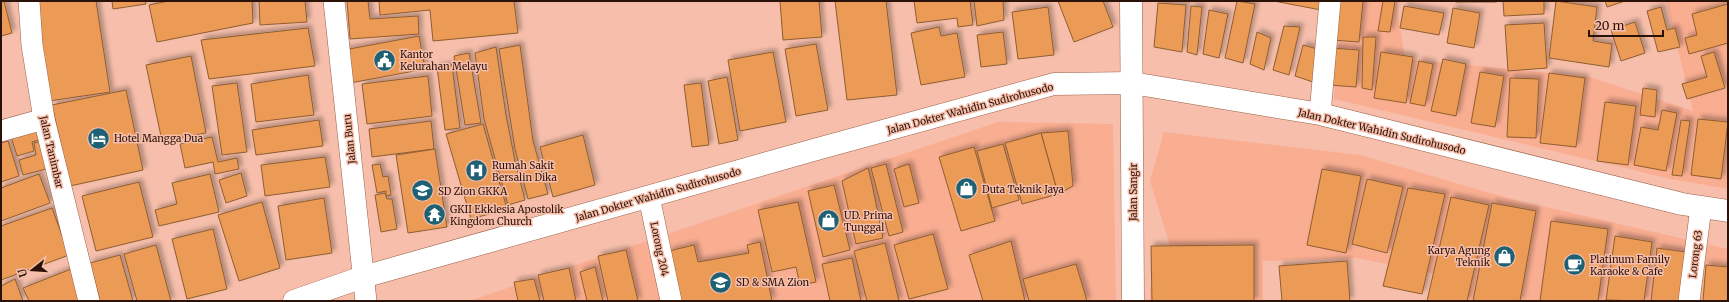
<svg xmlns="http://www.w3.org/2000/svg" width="1729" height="302" viewBox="0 0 1729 302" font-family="Merriweather,serif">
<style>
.built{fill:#f9ad91}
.building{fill:#eb9b54;stroke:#8f5d31;filter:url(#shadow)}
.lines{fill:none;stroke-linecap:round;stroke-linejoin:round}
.minor-casing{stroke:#9d5f48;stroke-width:22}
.tertiary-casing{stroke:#9d5f48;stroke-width:23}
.secondary-casing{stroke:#9d5f48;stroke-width:23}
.minor{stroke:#fff;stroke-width:21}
.tertiary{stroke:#fff;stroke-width:22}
.secondary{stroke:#fff;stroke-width:22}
.labels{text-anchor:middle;stroke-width:3;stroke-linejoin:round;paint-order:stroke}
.poi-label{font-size:10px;fill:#2a1209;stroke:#f7bfab;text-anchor:start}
.street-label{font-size:10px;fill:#2a1209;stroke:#f7bfab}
</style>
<defs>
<filter id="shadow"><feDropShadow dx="3.5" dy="-3.5" stdDeviation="2" flood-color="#0004"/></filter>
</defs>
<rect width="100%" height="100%" fill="#f7bfab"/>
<g class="built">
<polygon points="1342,1 1396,1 1405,59 1590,77 1693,111 1666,1 1728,1 1728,189 1671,179 1334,99"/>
<polygon points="998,122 1113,124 1116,301 469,301"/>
<polygon points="1164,132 1360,155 1507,198 1728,249 1728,301 1442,301 1446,276 1357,258 1263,261 1263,301 1150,301 1150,288 1172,252 1150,181"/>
</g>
<g class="building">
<polygon points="1,1 4,1 12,33 1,36"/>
<polygon points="34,1 96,1 110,92 49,101"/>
<polygon points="112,1 145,1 146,4 113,9"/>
<polygon points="169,1 252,1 253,23 157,42 149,5"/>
<polygon points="259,1 305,1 307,22 260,25"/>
<polygon points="347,1 368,1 370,19 418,16 419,34 350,39"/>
<polygon points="379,1 514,1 518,33 433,41 430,10 380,15"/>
<polygon points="780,1 819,1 822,37 783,40"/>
<polygon points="835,1 886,1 897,95 847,100"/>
<polygon points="914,1 970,1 973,25 958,27 957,18 917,23"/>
<polygon points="974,1 1003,1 1004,20 977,26"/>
<polygon points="1058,1 1103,1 1113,27 1074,42"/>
<polygon points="1237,1 1255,4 1243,63 1225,58"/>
<polygon points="1274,1 1322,1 1321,10"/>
<polygon points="1334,1 1363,1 1359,42 1332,40"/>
<polygon points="1383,1 1395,1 1390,32 1378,31"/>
<rect x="1456" y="1" width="40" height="1"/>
<polygon points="1503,1 1544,1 1544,14 1504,16"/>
<polygon points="1556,1 1597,7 1593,41 1612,44 1609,67 1549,58"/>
<polygon points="1605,1 1625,1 1607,7"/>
<polygon points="1158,3 1186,5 1182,52 1154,47"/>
<polygon points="1728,4 1728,43 1689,54 1685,38 1697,35 1692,14"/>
<polygon points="1191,6 1202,7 1197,55 1187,52"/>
<polygon points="1404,6 1444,13 1439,35 1400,28"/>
<polygon points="1048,7 1054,55 1018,59 1012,12"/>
<polygon points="1661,7 1667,30 1675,28 1680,47 1658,52 1647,11"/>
<polygon points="1453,8 1480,13 1474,48 1447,43"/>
<polygon points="1209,10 1228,14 1219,58 1203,54"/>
<polygon points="1635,22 1645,53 1621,61 1611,30"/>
<polygon points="1544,23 1547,68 1508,71 1505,25"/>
<polygon points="1284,26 1300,27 1289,75 1273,70"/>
<polygon points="939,27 941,36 957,33 965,77 921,85 911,33"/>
<polygon points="308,28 315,66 209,79 201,40"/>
<polygon points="1003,32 1007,64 981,67 977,35"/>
<polygon points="1257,32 1271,38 1264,70 1250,64"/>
<polygon points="419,36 425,69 350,83 344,50"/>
<polygon points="1363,37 1376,37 1372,90 1362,88"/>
<polygon points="816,44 828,110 796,116 785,49"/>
<polygon points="520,45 533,141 548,194 528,199 515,149 499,49"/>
<polygon points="1303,45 1321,50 1313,82 1295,76"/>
<polygon points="496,47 506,115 515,161 525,200 508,205 484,119 475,53"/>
<polygon points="1331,48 1359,50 1356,87 1329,85"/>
<polygon points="773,52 786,122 740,131 728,60"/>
<polygon points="1381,52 1413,57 1406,103 1374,98"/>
<polygon points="1714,52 1725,88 1687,99 1682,84 1707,77 1701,56"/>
<polygon points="469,53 481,123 465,125 454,56"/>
<polygon points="191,56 206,133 162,141 146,65"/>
<polygon points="1443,59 1466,64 1456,116 1431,111"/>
<polygon points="1419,61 1433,64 1425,106 1410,103"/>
<polygon points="452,65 460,128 445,130 437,67"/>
<polygon points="1480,72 1504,76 1495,127 1471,123"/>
<polygon points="1549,73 1585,78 1576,147 1540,143"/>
<polygon points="308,75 314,115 256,122 251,84"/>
<polygon points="428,76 432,116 367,124 362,84"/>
<polygon points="727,77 738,140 719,144 708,81"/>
<polygon points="1510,78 1539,79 1536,138 1507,137"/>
<polygon points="237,83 247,152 222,155 212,86"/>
<polygon points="701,83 709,145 692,147 684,85"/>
<polygon points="1643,88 1657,90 1655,117 1640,115"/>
<polygon points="126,90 143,170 70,186 52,105"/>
<polygon points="1605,102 1636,106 1628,165 1597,161"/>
<polygon points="1662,110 1677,113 1666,171 1634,165 1641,127 1658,130"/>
<polygon points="1698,119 1728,122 1721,179 1691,175"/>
<polygon points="319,120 323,146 256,155 252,130"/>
<polygon points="1681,120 1690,121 1682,176 1672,175"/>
<polygon points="431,121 434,149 372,157 369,129"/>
<polygon points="483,124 507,209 471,219 446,134"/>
<polygon points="38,125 42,139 32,142 34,151 17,156 10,133"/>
<polygon points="1068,131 1073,186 1058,194 1041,133"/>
<polygon points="1041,133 1058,194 1022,204 1005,143"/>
<polygon points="583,135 595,185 553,197 540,147"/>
<polygon points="212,137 218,162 237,158 239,169 215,174 213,162 185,168 180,144"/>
<polygon points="8,141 19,176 1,182 1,143"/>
<polygon points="43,141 50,168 23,175 19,160 36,155 34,143"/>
<polygon points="1003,144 1019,200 992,208 977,151"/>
<polygon points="974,147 995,221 961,231 939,157"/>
<polygon points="435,149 447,227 408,233 396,155"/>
<polygon points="325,157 330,187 265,196 261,165"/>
<polygon points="380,164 383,177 388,176 391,195 386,196 386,191 377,193 372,165"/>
<polygon points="886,164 903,232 889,236 871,168"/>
<polygon points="909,164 919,203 904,207 894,169"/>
<polygon points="868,168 872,184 883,238 856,244 842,181"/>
<polygon points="1322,169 1361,176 1346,253 1307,245"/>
<polygon points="241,173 247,196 226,203 219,180"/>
<polygon points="39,174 50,203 1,221 1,188"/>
<polygon points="210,174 219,212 159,226 155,210 177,204 172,183"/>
<polygon points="1367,179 1403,187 1387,253 1352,244"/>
<polygon points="139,182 153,237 96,251 82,196"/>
<polygon points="834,185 850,250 823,257 808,191"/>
<polygon points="1408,188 1445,194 1422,294 1383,286"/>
<polygon points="385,193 387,199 392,199 397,229 381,232 375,195"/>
<polygon points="1451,197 1489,205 1467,301 1427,301"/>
<polygon points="324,198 332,253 286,260 278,206"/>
<polygon points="262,202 280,268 239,281 218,215"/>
<polygon points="798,202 816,282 800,285 796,267 772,272 758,210"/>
<polygon points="1492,203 1536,211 1520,301 1473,301"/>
<polygon points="52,208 69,255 1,280 1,226"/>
<polygon points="1551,221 1608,229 1598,301 1540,301"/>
<polygon points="213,229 227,289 187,299 172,239"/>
<polygon points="933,234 948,289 909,299 894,245"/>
<polygon points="1615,236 1652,242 1644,301 1606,300"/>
<polygon points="1011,241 1025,301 983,301 969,255"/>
<polygon points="760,242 772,301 678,301 669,251 694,245 698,262 749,253 747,245"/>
<polygon points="885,243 899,301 867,301 854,251"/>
<polygon points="156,245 171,301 137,301 124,254"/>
<polygon points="1254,245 1254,301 1152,301 1151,246"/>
<polygon points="1657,248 1693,253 1687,301 1651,301"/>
<polygon points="626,250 638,301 608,301 598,256"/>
<polygon points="120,255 133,301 100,301 90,263"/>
<polygon points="852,258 861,301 830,301 822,264"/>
<polygon points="1347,261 1350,301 1282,301 1279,266"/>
<polygon points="1076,264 1087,301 1029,301 1023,279"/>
<polygon points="1706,265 1728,267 1728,301 1703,301"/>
<polygon points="595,267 603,301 587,301 580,272"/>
<polygon points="569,268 576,301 544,301 538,275"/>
<polygon points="71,269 84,301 29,301 23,288"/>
<polygon points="15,279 23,301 1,301 1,286"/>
<polygon points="534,279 540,301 518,301 514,282"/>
</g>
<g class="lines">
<defs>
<g id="minor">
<polyline points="29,1 32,45 44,119 89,301"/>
<polyline points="334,1 366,301"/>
<polyline points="1320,114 1330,1"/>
<polyline points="1,131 44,119"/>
<polyline points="649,197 671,301"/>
<polyline points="1689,301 1701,207"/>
</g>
<polyline id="tertiary" points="1131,1 1133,301"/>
<polyline id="secondary" points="294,301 363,277 810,151 1054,84 1132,83 1320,114 1682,204 1728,211"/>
</defs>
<use href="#minor" class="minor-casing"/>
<use href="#tertiary" class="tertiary-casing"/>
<use href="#secondary" class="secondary-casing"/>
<use href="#minor" class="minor"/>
<use href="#tertiary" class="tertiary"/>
<use href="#secondary" class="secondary"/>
</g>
<defs>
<symbol id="civic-disc" viewBox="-11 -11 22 22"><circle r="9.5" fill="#1e6174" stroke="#f7bfab"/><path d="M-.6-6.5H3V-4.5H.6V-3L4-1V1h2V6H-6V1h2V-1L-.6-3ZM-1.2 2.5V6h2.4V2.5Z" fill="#fff"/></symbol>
<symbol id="hotel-disc" viewBox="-11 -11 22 22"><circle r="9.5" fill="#1e6174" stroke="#f7bfab"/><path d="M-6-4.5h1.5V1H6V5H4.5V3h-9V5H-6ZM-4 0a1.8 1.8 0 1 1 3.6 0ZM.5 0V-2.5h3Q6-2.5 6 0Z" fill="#fff"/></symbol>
<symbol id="hospital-disc" viewBox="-11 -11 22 22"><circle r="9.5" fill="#1e6174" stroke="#f7bfab"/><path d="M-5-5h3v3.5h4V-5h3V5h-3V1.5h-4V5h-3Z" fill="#fff"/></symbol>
<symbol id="shop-disc" viewBox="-11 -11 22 22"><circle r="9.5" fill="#1e6174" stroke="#f7bfab"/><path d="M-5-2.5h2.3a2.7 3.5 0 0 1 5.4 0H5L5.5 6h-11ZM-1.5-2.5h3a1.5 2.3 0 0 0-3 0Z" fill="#fff"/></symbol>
<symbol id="school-disc" viewBox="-11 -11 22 22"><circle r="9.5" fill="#1e6174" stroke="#f7bfab"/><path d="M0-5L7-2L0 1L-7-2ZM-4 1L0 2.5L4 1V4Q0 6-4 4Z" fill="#fff"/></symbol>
<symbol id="temple-disc" viewBox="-11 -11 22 22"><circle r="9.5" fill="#1e6174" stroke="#f7bfab"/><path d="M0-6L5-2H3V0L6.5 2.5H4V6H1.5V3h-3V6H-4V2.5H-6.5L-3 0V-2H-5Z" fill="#fff"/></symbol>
<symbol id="cafe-disc" viewBox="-11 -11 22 22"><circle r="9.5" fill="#1e6174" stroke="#f7bfab"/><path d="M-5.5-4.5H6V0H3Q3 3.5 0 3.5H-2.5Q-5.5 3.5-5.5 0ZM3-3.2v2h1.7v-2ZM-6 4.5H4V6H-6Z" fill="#fff"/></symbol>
</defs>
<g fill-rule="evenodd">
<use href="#civic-disc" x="372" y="48" width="25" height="25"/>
<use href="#hotel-disc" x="86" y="126" width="25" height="25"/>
<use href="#hospital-disc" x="464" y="158" width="25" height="25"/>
<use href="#shop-disc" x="954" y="176" width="25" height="25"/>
<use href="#school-disc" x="410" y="178" width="25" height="25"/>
<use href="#temple-disc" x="422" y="202" width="25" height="25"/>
<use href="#shop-disc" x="816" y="208" width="25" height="25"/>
<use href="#shop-disc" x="1492" y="244" width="25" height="25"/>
<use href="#cafe-disc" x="1562" y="252" width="25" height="25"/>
<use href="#school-disc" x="708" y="270" width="25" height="25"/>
</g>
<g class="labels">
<g class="poi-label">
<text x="400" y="58">Kantor<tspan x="400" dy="12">Kelurahan Melayu</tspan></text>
<text x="114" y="142">Hotel Mangga Dua</text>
<text x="492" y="169">Rumah Sakit<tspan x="492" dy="12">Bersalin Dika</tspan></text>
<text x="982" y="193">Duta Teknik Jaya</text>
<text x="438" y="195">SD Zion GKKA</text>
<text x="450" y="213">GKII Ekklesia Apostolik<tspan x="450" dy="12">Kingdom Church</tspan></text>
<text x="844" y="219">UD. Prima<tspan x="844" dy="12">Tunggal</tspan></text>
<text x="1490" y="254" text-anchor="end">Karya Agung<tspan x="1490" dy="12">Teknik</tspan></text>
<text x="1590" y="263">Platinum Family<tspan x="1590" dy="12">Karaoke &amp; Cafe</tspan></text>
<text x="736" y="286">SD &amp; SMA Zion</text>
</g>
<g class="street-label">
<text transform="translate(970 108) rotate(-15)" y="4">Jalan Dokter Wahidin Sudirohusodo</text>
<text transform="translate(1382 131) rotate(13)" y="4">Jalan Dokter Wahidin Sudirohusodo</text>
<text transform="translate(349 139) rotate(-96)" y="4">Jalan Buru</text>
<text transform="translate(52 152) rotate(77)" y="4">Jalan Tanimbar</text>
<text transform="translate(1133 192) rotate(-90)" y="4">Jalan Sangir</text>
<text transform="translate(658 194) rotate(-16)" y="4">Jalan Dokter Wahidin Sudirohusodo</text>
<text transform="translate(660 249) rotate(78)" y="4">Lorong 204</text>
<text transform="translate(1695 254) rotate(-83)" y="4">Lorong 63</text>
</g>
</g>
<rect width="1729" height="302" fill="none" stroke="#2a1209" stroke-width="4"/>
<g transform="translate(32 270) rotate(253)" stroke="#f7bfab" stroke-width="3" paint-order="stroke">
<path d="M0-3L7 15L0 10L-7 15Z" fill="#2a1209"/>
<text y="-6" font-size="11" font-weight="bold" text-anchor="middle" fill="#2a1209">U</text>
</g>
<path d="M1589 30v6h74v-6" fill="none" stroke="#2a1209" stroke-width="2"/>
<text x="1595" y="30" font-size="12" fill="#2a1209" stroke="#f7bfab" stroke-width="3" paint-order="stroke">20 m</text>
</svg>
